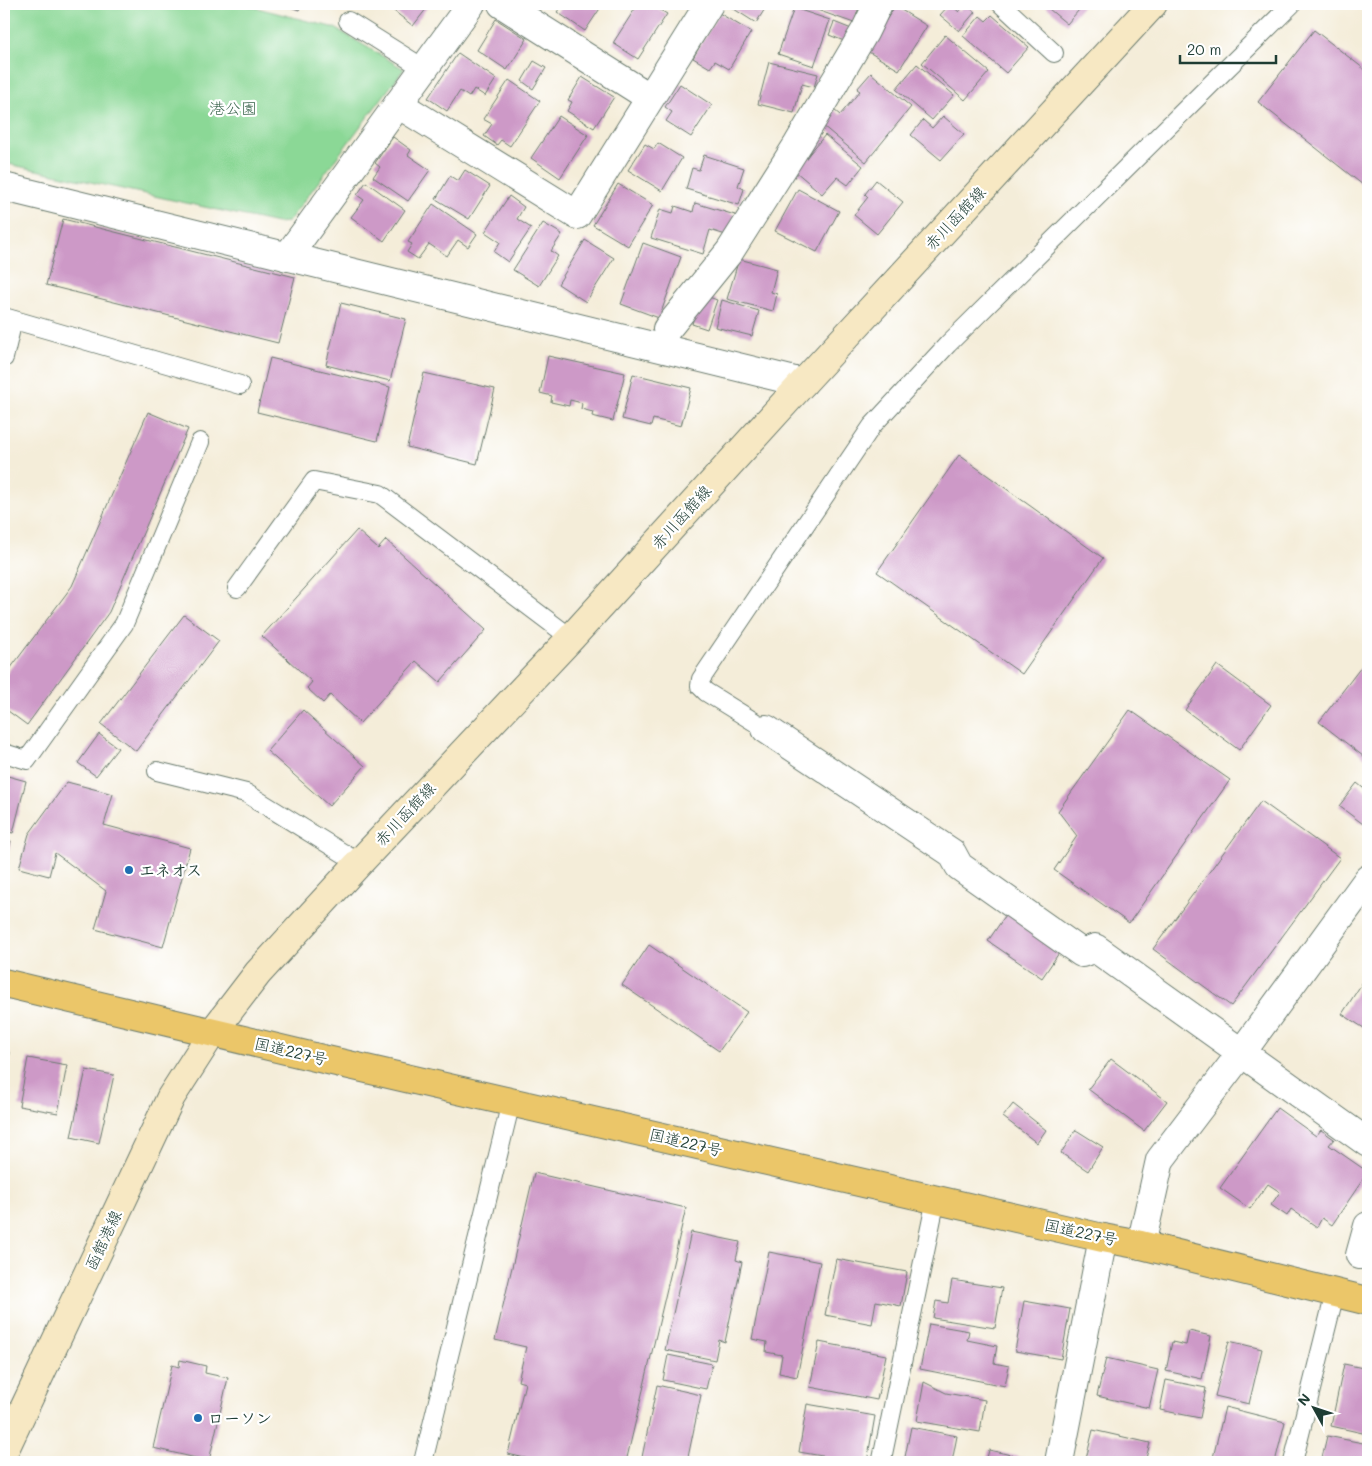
<svg xmlns="http://www.w3.org/2000/svg" width="1372" height="1466" viewBox="0 0 1372 1466" font-family="Mali,'Klee One',sans-serif">
<style>
.green{fill:#8bd896;stroke:#558a65}
.building{fill:#cd99c7}
.lines{fill:none;stroke-linecap:round;stroke-linejoin:round}
.service-casing{stroke:#6a7b6e;stroke-width:20}
.minor-casing{stroke:#6a7b6e;stroke-width:30}
.secondary-casing{stroke:#6a7b6e;stroke-width:30}
.trunk-casing{stroke:#6a7b6e;stroke-width:30}
.service{stroke:#fff;stroke-width:18}
.minor{stroke:#fff;stroke-width:28}
.secondary{stroke:#f7e8c3;stroke-width:28}
.trunk{stroke:#ebc669;stroke-width:28}
.poi-dot{fill:#1f6fb2;stroke:#fff;stroke-width:2}
.labels{text-anchor:middle;stroke-width:4.5;stroke-linejoin:round;paint-order:stroke}
.park-label{font-size:16px;fill:#3a644c;stroke:#fff}
.street-label{font-size:16px;fill:#1f3d34;stroke:#fff}
.poi-label{font-size:16px;font-weight:bold;fill:#1f3d34;stroke:#fff;text-anchor:start}
</style>
<rect width="100%" height="100%" fill="#fff"/>
<filter id="ink" filterUnits="userSpaceOnUse"><feTurbulence type="fractalNoise" baseFrequency=".02" numOctaves="2"/><feDisplacementMap in="SourceGraphic" scale="10" xChannelSelector="R" yChannelSelector="G"/><feConvolveMatrix kernelMatrix="1 2 1 2 8 2 1 2 1" color-interpolation-filters="sRGB"/></filter>
<filter id="wash" filterUnits="userSpaceOnUse"><feTurbulence type="fractalNoise" baseFrequency=".0096" numOctaves="4" result="noise"/><feDisplacementMap in="SourceGraphic" scale="20" xChannelSelector="R" yChannelSelector="G"/><feGaussianBlur stdDeviation="1.12" result="paint"/><feColorMatrix in="noise" values="0 0 0 0 0 0 0 0 0 0 0 0 0 0 0 0 0 1.4 0 .05"/><feComposite in="paint" operator="in"/></filter>
<g filter="url(#wash)">
<rect width="100%" height="100%" fill="#f4edd9"/>
<polygon class="green" points="4,4 242,4 335,28 404,69 288,222 277,223 4,163"/>
<g id="blocks">
<g class="building">
<polygon points="282,4 301,4 299,10"/>
<polygon points="385,4 430,4 413,26"/>
<polygon points="563,4 603,4 585,31 557,12"/>
<polygon points="638,4 650,4 667,14 638,59 613,43"/>
<polygon points="726,4 768,4 756,23"/>
<polygon points="800,4 860,4 854,23"/>
<polygon points="950,4 959,12 965,4 975,12 959,31 940,15"/>
<polygon points="1043,4 1084,4 1067,24"/>
<polygon points="895,6 927,26 899,70 867,51"/>
<polygon points="794,8 830,20 814,66 778,54"/>
<polygon points="719,13 751,32 729,69 715,61 710,68 693,58"/>
<polygon points="992,15 1029,47 1006,73 963,36 980,16 986,21"/>
<polygon points="496,19 527,39 507,70 477,50"/>
<polygon points="834,22 854,30 849,43 829,35"/>
<polygon points="1314,30 1368,72 1368,189 1258,102"/>
<polygon points="945,35 989,72 965,100 922,63"/>
<polygon points="458,53 496,79 485,96 474,89 469,97 460,91 447,111 428,98"/>
<polygon points="534,61 546,68 533,89 522,81"/>
<polygon points="769,62 818,74 814,87 802,84 794,113 758,104"/>
<polygon points="917,64 954,95 932,120 896,89"/>
<polygon points="871,73 911,107 866,162 822,125 834,110 840,115 860,91 857,89"/>
<polygon points="582,77 614,97 594,128 567,111 572,102 568,100"/>
<polygon points="509,80 540,101 510,146 501,140 497,145 484,136 492,124 483,119"/>
<polygon points="680,84 712,105 691,137 666,121 672,112 665,107"/>
<polygon points="559,116 588,135 560,178 531,158"/>
<polygon points="943,116 964,134 941,160 911,135 923,120 932,128"/>
<polygon points="825,135 863,166 848,185 837,177 822,194 795,171"/>
<polygon points="393,137 411,150 408,155 430,170 408,201 373,177 380,167 375,163"/>
<polygon points="658,143 682,158 662,191 628,170 645,144 654,149"/>
<polygon points="704,155 744,168 738,186 744,189 739,205 686,189 692,168 699,170"/>
<polygon points="465,170 490,186 469,219 436,199 450,176 458,181"/>
<polygon points="876,180 903,202 877,234 854,215 868,197 865,194"/>
<polygon points="366,182 405,210 384,241 351,217 364,200 357,195"/>
<polygon points="618,184 653,205 628,246 593,225"/>
<polygon points="798,189 839,211 817,252 775,231"/>
<polygon points="509,196 524,207 517,219 531,228 508,262 494,252 500,242 485,232"/>
<polygon points="695,203 735,215 729,236 710,230 703,254 651,238 660,209 673,213 675,206 693,212"/>
<polygon points="433,204 477,234 468,247 458,240 447,256 429,244 418,259 407,252 412,244 408,242"/>
<polygon points="63,219 295,277 278,343 46,285"/>
<polygon points="543,223 562,234 551,251 558,256 539,286 513,270"/>
<polygon points="585,240 614,258 586,302 558,284"/>
<polygon points="643,243 681,257 659,318 621,304"/>
<polygon points="739,259 777,269 771,292 777,294 773,311 727,299"/>
<polygon points="709,297 717,300 707,329 692,324 696,310"/>
<polygon points="722,300 759,311 752,336 715,327"/>
<polygon points="341,303 406,319 390,381 326,365"/>
<polygon points="548,356 625,373 613,421 592,416 593,412 581,409 582,403 570,400 569,406 551,402 552,396 540,393"/>
<polygon points="270,358 390,387 377,441 257,412"/>
<polygon points="424,373 495,389 477,464 407,447"/>
<polygon points="633,374 691,388 681,426 653,419 651,426 622,419"/>
<polygon points="148,412 188,429 109,612 27,725 4,708 4,677 72,586"/>
<polygon points="959,455 1103,558 1022,674 877,572"/>
<polygon points="357,530 378,549 386,540 486,630 440,682 416,661 360,723 330,695 323,703 307,688 312,682 262,636"/>
<polygon points="184,615 219,641 136,751 101,724"/>
<polygon points="1368,658 1368,760 1319,722"/>
<polygon points="1217,665 1271,705 1239,750 1185,710"/>
<polygon points="303,710 365,766 329,806 267,751"/>
<polygon points="1130,710 1230,780 1129,923 1054,870 1077,836 1058,811"/>
<polygon points="99,734 118,748 96,776 78,763"/>
<polygon points="4,775 26,781 13,833 4,831"/>
<polygon points="67,782 113,794 104,825 190,848 163,947 95,929 106,891 55,853 49,876 19,868 29,834"/>
<polygon points="1357,783 1368,792 1368,817 1363,824 1339,806"/>
<polygon points="1261,801 1340,858 1231,1006 1153,949"/>
<polygon points="4,839 11,841 4,869"/>
<polygon points="1009,910 1063,947 1042,978 988,941"/>
<polygon points="649,945 747,1012 719,1051 622,985"/>
<polygon points="1368,974 1368,1029 1367,1030 1342,1014"/>
<polygon points="4,1052 10,1053 5,1079 4,1079"/>
<polygon points="28,1058 67,1065 58,1113 19,1106"/>
<polygon points="1111,1059 1167,1101 1144,1131 1088,1089"/>
<polygon points="86,1070 114,1075 99,1143 71,1137"/>
<polygon points="1013,1104 1046,1130 1037,1143 1003,1117"/>
<polygon points="1277,1108 1316,1136 1321,1130 1334,1139 1329,1145 1368,1172 1332,1225 1322,1218 1317,1227 1291,1209 1287,1216 1271,1205 1280,1192 1268,1184 1250,1209 1220,1188"/>
<polygon points="1076,1130 1103,1147 1088,1171 1061,1153"/>
<polygon points="534,1173 686,1208 626,1462 542,1462 508,1454 525,1383 518,1381 526,1347 495,1340"/>
<polygon points="691,1232 740,1242 736,1260 742,1262 725,1342 719,1340 715,1360 665,1350"/>
<polygon points="769,1252 820,1262 797,1377 779,1373 782,1355 766,1352 767,1342 752,1339"/>
<polygon points="836,1259 907,1272 901,1306 876,1301 872,1324 825,1315"/>
<polygon points="952,1280 1002,1288 995,1328 933,1318 936,1301 948,1303"/>
<polygon points="1024,1301 1070,1309 1061,1359 1015,1351"/>
<polygon points="929,1324 969,1331 967,1340 997,1346 994,1363 1009,1366 1005,1386 920,1369"/>
<polygon points="1189,1331 1211,1336 1202,1379 1166,1371 1172,1342 1186,1345"/>
<polygon points="1229,1341 1262,1349 1249,1404 1215,1396"/>
<polygon points="819,1342 886,1355 877,1400 810,1387"/>
<polygon points="668,1355 712,1364 706,1389 663,1380"/>
<polygon points="1106,1358 1158,1370 1149,1408 1097,1396"/>
<polygon points="180,1360 206,1366 205,1373 228,1378 209,1461 153,1448 172,1365 179,1367"/>
<polygon points="1344,1364 1368,1369 1367,1434 1331,1426"/>
<polygon points="1166,1380 1206,1388 1200,1418 1160,1410"/>
<polygon points="924,1382 946,1393 985,1400 980,1432 917,1421"/>
<polygon points="657,1385 701,1395 687,1462 641,1462"/>
<polygon points="807,1404 875,1416 867,1462 857,1462 799,1452"/>
<polygon points="1225,1407 1285,1422 1275,1462 1212,1462"/>
<polygon points="911,1427 957,1436 952,1462 904,1462"/>
<polygon points="1093,1430 1150,1443 1145,1462 1101,1462 1086,1459"/>
<polygon points="1327,1436 1368,1444 1365,1462 1321,1462"/>
<polygon points="989,1450 1038,1461 1038,1462 986,1462"/>
</g>
</g>
</g>
<g filter="url(#ink)">
<use href="#blocks" fill-opacity="0" stroke="#6a7b6e" stroke-width="1"/>
<g class="lines">
<defs>
<g id="service">
<polyline points="1001,4 1054,53"/>
<polyline points="348,21 423,68"/>
<polyline points="4,317 240,385"/>
<polyline points="4,358 13,320"/>
<polyline points="237,588 314,481 380,494 571,638"/>
<polyline points="766,729 706,692 700,686 701,679 872,426 948,344 1292,4"/>
<polyline points="4,753 27,760 124,624 200,442"/>
<polyline points="157,771 246,793 359,863"/>
<polyline points="882,1459 936,1199"/>
<polyline points="423,1462 511,1102"/>
<polyline points="1293,1462 1335,1293"/>
</g>
<g id="minor">
<polyline points="502,4 649,97"/>
<polyline points="398,104 577,215 709,4"/>
<polyline points="4,187 803,383"/>
<polyline points="287,257 471,4"/>
<polyline points="667,329 730,251 798,144 865,31 878,4"/>
<polyline points="766,729 952,853 959,866 1082,953 1095,948 1368,1143"/>
<polyline points="1141,1245 1160,1160 1242,1052 1368,879"/>
<polyline points="1360,1255 1368,1226"/>
<polyline points="1059,1462 1103,1238"/>
</g>
<polyline id="secondary" points="4,1451 171,1097 212,1033 258,973 359,863 571,638 803,383 1153,4"/>
<polyline id="trunk" points="4,983 323,1059 1103,1238 1141,1245 1368,1301"/>
</defs>
<use href="#service" class="service-casing"/>
<use href="#minor" class="minor-casing"/>
<use href="#secondary" class="secondary-casing"/>
<use href="#trunk" class="trunk-casing"/>
<use href="#service" class="service"/>
<use href="#minor" class="minor"/>
<use href="#secondary" class="secondary"/>
<use href="#trunk" class="trunk"/>
</g>
</g>
<g class="poi-dot">
<circle cx="129" cy="870" r="5"/>
<circle cx="198" cy="1418" r="5"/>
</g>
<g class="labels">
<g class="park-label">
<text x="233" y="114">港公園</text>
</g>
<g class="street-label">
<text transform="translate(955 218) rotate(-47)" y="6">赤川函館線</text>
<text transform="translate(681 517) rotate(-48)" y="6">赤川函館線</text>
<text transform="translate(405 814) rotate(-47)" y="6">赤川函館線</text>
<text transform="translate(291 1051) rotate(13)" y="6">国道227号</text>
<text transform="translate(686 1142) rotate(13)" y="6">国道227号</text>
<text transform="translate(1081 1232) rotate(12)" y="6">国道227号</text>
<text transform="translate(103 1240) rotate(-65)" y="6">函館港線</text>
</g>
<g class="poi-label">
<text x="139" y="876">エネオス</text>
<text x="208" y="1424">ローソン</text>
</g>
</g>
<rect width="1372" height="1466" fill="none" stroke="#fff" stroke-width="20"/>
<g transform="translate(1314 1408) rotate(310)" stroke="#ffffff" stroke-width="4" paint-order="stroke">
<path d="M0-4L9 19L0 12L-9 19Z" fill="#1f3d34"/>
<text y="-8" font-size="14" font-weight="bold" text-anchor="middle" fill="#1f3d34">N</text>
</g>
<path d="M1180 55v8h96v-8" fill="none" stroke="#1f3d34" stroke-width="2.5"/>
<text x="1187" y="55" font-size="15" fill="#1f3d34" stroke="#ffffff" stroke-width="4" paint-order="stroke">20 m</text>
</svg>
